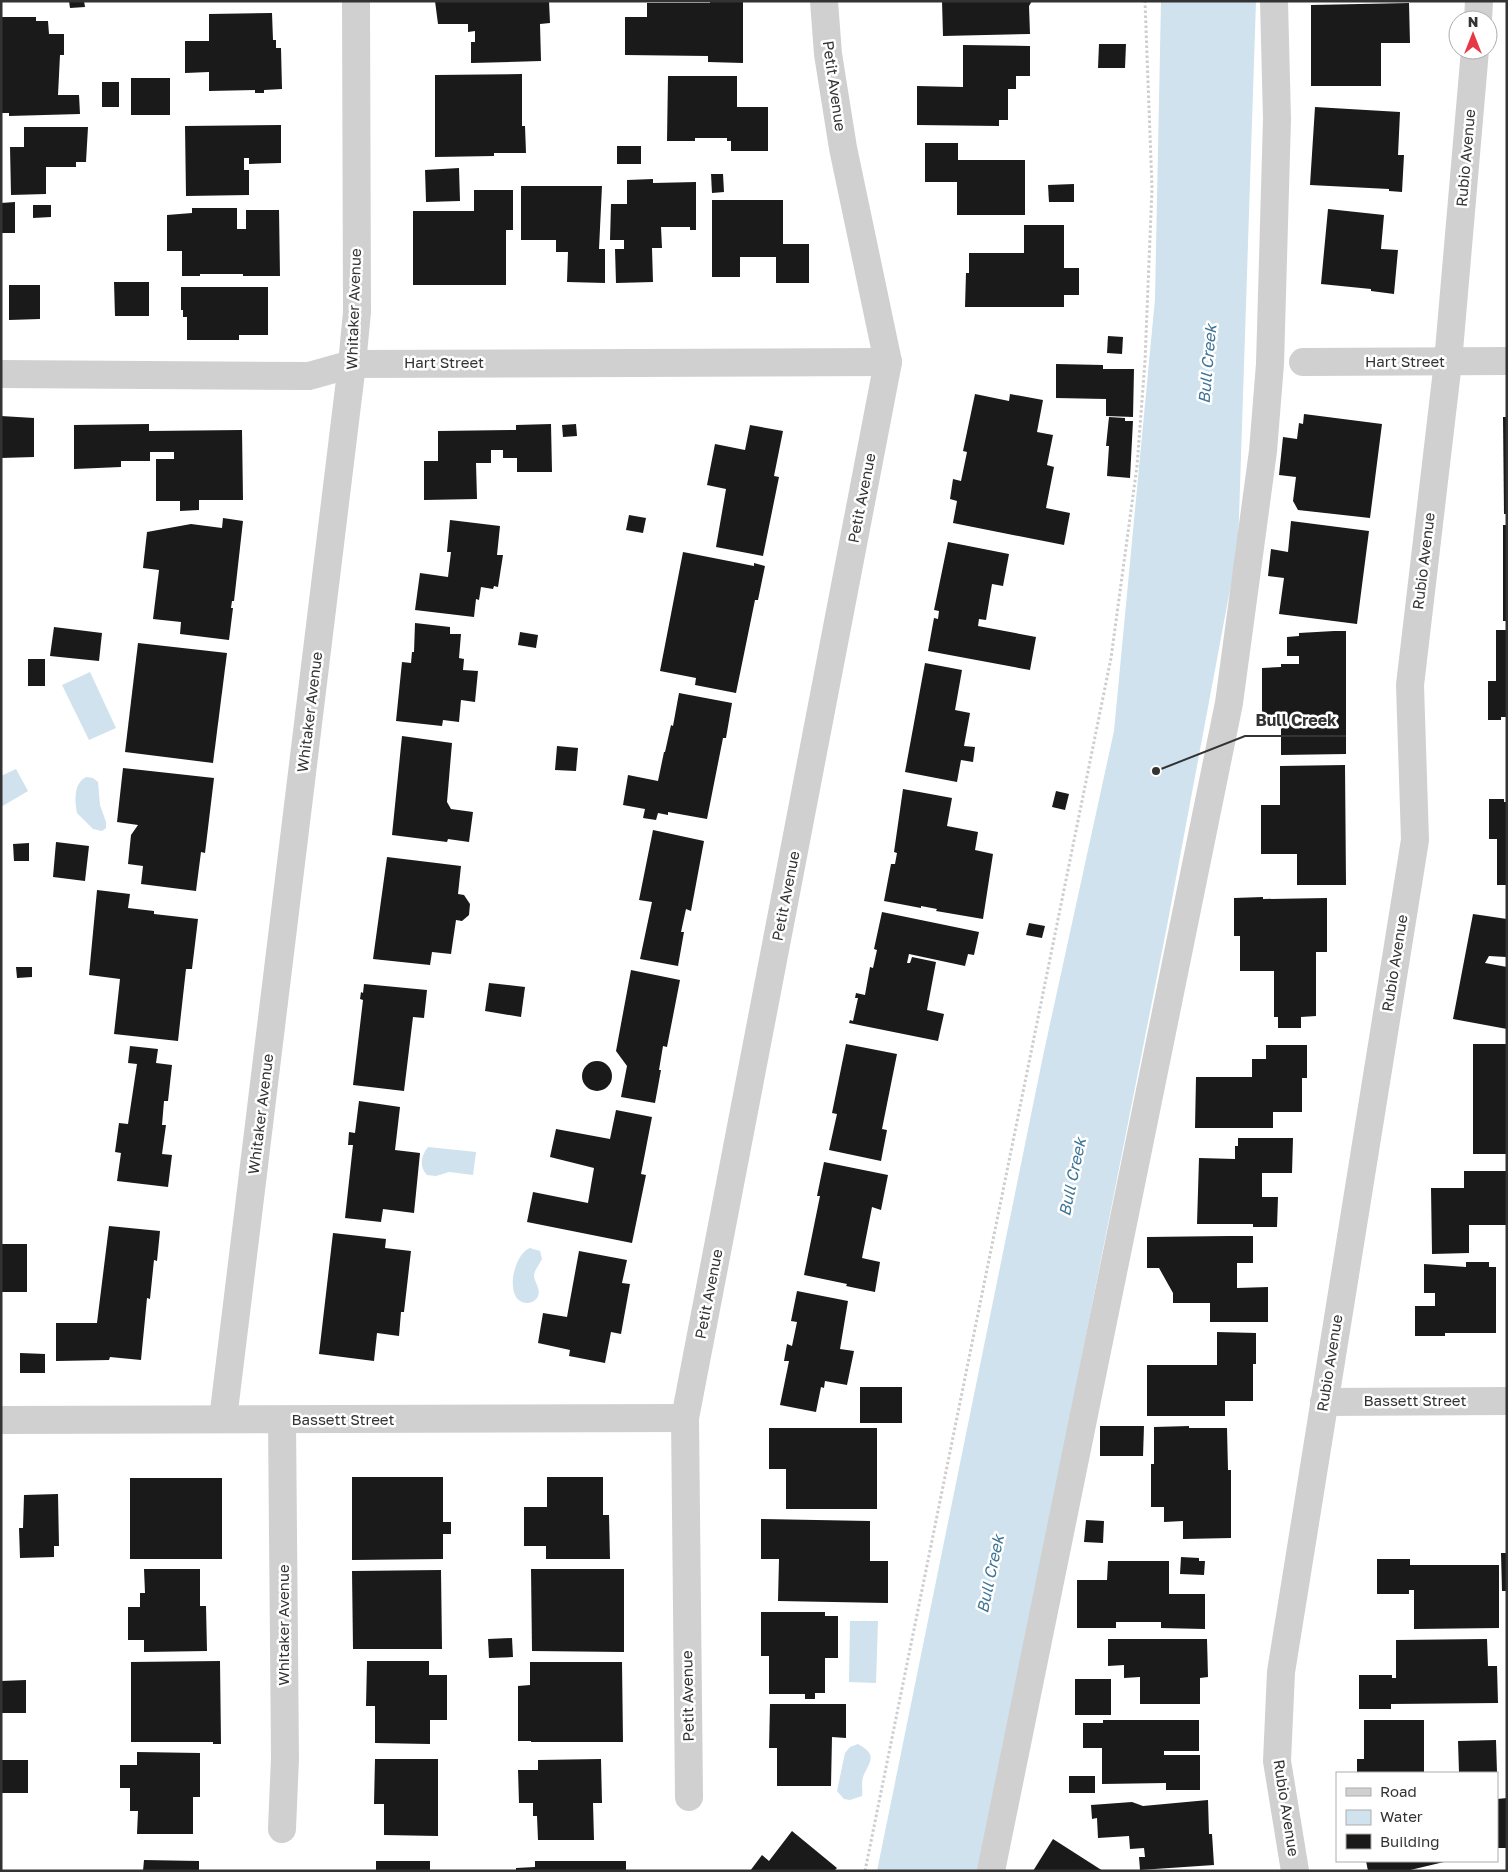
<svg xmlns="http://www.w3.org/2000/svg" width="1508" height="1872" viewBox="0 0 1508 1872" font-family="'Golos Text',sans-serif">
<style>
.water{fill:#cfe2ee}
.building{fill:#1a1a1a}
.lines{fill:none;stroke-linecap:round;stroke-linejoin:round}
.path{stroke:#cdcdcd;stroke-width:3;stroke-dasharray:2.5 2.5;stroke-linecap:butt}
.minor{stroke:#d0d0d0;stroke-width:28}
.labels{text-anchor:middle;stroke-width:5;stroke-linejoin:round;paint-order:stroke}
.street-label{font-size:15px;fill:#333;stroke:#fff}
.water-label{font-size:16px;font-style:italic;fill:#3f7597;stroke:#fff}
.leader{fill:none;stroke:#333;stroke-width:2}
.callout-dot{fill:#333;stroke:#fff;stroke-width:2}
.callout-label{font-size:16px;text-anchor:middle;font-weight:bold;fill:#333;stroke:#fff;stroke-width:5;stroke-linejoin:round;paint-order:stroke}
</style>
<rect width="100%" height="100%" fill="#fff"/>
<g class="water">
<polygon points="1161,1 1256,1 1238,547 1167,926 980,1871 877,1871 1043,1056 1114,731 1155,299"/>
<polygon points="90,672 116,728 89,740 62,685"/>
<polygon points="16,769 28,791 1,807 1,776"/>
<path d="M86,777L93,778L98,782L100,805L106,822V828L102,831L93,829L77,813C75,801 73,784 86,777Z"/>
<path d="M428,1147L476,1152L473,1175L449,1172L436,1176L427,1175C419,1167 421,1155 428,1147Z"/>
<path d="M530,1248L540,1251L542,1259C540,1264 534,1270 534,1276C535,1284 542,1290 537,1298C535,1301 531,1303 527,1303C503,1302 513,1254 530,1248Z"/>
<polygon points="850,1621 878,1621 876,1683 849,1682"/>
<path d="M858,1744C878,1755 870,1761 863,1777C861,1783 863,1790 862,1796L850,1800L844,1799L837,1791L845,1753L850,1747Z"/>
</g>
<g class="building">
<polygon points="69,1 84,1 85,7 70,8"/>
<polygon points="435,1 549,1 550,23 540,24 541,61 471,63 471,42 475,42 475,31 468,32 468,24 438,24"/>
<polygon points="710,1 743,1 743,63 708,62 708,56 625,55 625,17 647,17 647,3 710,3"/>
<polygon points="942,1 1032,1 1029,6 1030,34 943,36"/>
<polygon points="1409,3 1410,43 1381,43 1381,86 1311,86 1311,5"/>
<polygon points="272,13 273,40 276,40 276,48 281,48 282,89 264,90 264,93 255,93 255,90 209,91 209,72 185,73 185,41 209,41 209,14"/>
<polygon points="1,17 36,17 36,21 48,21 49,34 64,34 64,55 60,55 58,95 79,95 80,114 9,116 9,113 1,113"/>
<polygon points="1099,44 1126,44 1125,68 1098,68"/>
<polygon points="963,45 1030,46 1030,76 1016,76 1016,89 1008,89 1008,120 999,120 999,126 917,125 917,86 963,87"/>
<polygon points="522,74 522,126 525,126 526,153 494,153 494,156 435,157 435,75"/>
<polygon points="668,76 737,76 737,107 768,107 768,151 731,151 731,141 727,141 727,138 695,138 695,141 667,141"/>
<rect x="131" y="78" width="39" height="37"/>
<rect x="102" y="82" width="17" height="25"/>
<polygon points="1315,107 1400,112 1398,155 1404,155 1402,192 1389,191 1389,189 1310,185"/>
<polygon points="281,125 281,163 249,164 249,158 244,158 244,170 249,170 249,195 186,196 185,126"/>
<polygon points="24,127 88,127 86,162 76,162 76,167 46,167 46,194 11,195 10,147 24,147"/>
<polygon points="925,143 958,143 958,160 1025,160 1025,215 957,215 957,182 925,182"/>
<rect x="617" y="146" width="24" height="18"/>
<polygon points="459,168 460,201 426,202 425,170"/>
<polygon points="711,174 723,174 724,192 712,193"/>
<polygon points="653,179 653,183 696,182 696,230 690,230 690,227 661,227 662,248 652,248 653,282 616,283 615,249 624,249 624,240 610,240 611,204 627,204 627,180"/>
<polygon points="1074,184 1074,202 1049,202 1048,185"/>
<polygon points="521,186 602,186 599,249 605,249 605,283 567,282 568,252 556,252 556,240 521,240"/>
<polygon points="474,190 513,190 513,230 506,230 506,285 413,285 413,211 474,211"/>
<polygon points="712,200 783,200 783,244 809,244 809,283 776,283 776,257 740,257 740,277 712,277"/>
<polygon points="15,202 15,233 1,233 1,203"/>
<polygon points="33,205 51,205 51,217 33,218"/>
<polygon points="192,208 237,208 237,229 246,229 246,210 279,210 280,276 243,276 243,274 200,274 200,276 182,276 182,251 167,251 167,215 192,213"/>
<polygon points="1328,209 1384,215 1381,249 1398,250 1394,294 1371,291 1371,289 1321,284"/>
<polygon points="1024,225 1064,225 1064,268 1079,268 1079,295 1064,295 1064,307 965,307 966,273 969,273 969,253 1024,253"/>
<polygon points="114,282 149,282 149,316 115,316"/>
<polygon points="9,285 40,285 40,319 9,320"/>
<polygon points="181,287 268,287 268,335 239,335 239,340 187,340 187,317 183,317 183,310 181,310"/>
<polygon points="1108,336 1123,337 1122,354 1107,353"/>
<polygon points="1056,364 1103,365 1103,369 1134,369 1133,417 1106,416 1106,399 1056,398"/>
<polygon points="975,394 1009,401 1010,394 1043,400 1037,432 1053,435 1047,465 1054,467 1046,508 1070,513 1064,545 953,523 957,501 950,499 953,479 961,481 967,452 963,451"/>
<polygon points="1304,414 1382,424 1370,518 1298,510 1293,501 1296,477 1279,475 1283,437 1297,439 1299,423 1303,424"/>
<polygon points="1,416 34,418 34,457 1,458"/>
<polygon points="1109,417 1125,418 1125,421 1133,421 1130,478 1107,476 1109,446 1106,446"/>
<polygon points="1503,417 1507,417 1507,514 1504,514"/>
<polygon points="149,424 149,431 242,430 243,500 199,500 199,510 180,511 180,501 156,501 156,459 174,459 174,452 150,452 150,461 121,461 121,467 74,469 74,425"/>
<polygon points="551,424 552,472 517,472 517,458 503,458 503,450 491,450 491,463 476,463 477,499 424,500 424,461 438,461 438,431 516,430 516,425"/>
<polygon points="576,424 577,436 563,437 562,425"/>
<polygon points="750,425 783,431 774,476 779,477 763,556 716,547 726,489 707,485 715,444 745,450"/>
<polygon points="629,515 646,518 643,533 626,530"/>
<polygon points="223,518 243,521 234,601 232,601 231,608 233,608 229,640 180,634 181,622 153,619 159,570 143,568 147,532 191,524 222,528"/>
<polygon points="450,520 500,526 497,555 503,555 498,587 494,586 493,589 481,587 479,600 476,599 474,617 415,610 420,573 448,577 451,552 447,552"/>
<polygon points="1291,521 1369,531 1357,624 1279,614 1284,578 1268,576 1271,549 1288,552"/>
<rect x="1503" y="525" width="4" height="96"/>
<polygon points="948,542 1009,554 1003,586 992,584 986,620 979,619 978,626 1036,637 1030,670 928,651 934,618 938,619 939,611 934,610"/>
<polygon points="683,552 754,566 754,563 765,566 758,600 755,600 736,693 695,685 696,678 660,671"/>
<polygon points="415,623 450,627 450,634 461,634 459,658 464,659 463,670 478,671 475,702 461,700 459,722 443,720 442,726 396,721 402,662 411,663 412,652 414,652"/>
<polygon points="54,627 102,633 99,661 50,656"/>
<polygon points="1496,630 1507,630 1507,717 1501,717 1501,720 1488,720 1488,681 1496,681"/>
<polygon points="1334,631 1346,631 1346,754 1281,755 1281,716 1262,716 1262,668 1281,667 1281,664 1299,664 1299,656 1287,656 1287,637 1299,636 1299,633"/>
<polygon points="520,632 538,635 536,648 518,645"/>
<polygon points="138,643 227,653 213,763 125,752"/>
<rect x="28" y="659" width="17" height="27"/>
<polygon points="925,663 962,670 955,710 970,713 964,746 975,747 973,762 961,760 957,782 905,772"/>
<polygon points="679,693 732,703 726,738 723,738 707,819 668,812 668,815 658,813 656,820 643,818 645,809 623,805 628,775 658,781 664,752 665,752 671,725 673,726"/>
<polygon points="402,736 452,743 447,802 451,809 473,812 469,842 448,839 447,842 392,835"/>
<polygon points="557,746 578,748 576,771 555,770"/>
<polygon points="1345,765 1346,885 1297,885 1297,854 1261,854 1261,805 1280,805 1280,766"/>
<polygon points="123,768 214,778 205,853 201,852 196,891 141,884 143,866 128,864 131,835 138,825 117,822"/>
<polygon points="903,789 952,798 947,826 978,832 975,850 993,854 983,919 936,911 937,909 921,906 921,908 884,901 891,864 895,864 897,853 894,852"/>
<polygon points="1056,791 1069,794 1065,810 1052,807"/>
<polygon points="1489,799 1504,799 1504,802 1507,802 1507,885 1497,885 1497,839 1489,839"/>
<polygon points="653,830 704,841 691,911 686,909 681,932 684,932 678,966 640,959 652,902 639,900"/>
<polygon points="56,842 89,846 85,881 53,877"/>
<polygon points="29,843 29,861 14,861 13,844"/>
<polygon points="387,857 461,866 458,894 464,895 470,904 469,915 462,921 456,920 451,954 432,952 430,965 373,959"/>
<polygon points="97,890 130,894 128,908 154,911 154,914 198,919 192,969 186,969 178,1041 114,1034 120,979 89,975"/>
<polygon points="1263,897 1263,899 1327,898 1327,952 1316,952 1316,1016 1301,1017 1301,1028 1278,1028 1278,1017 1274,1017 1274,971 1240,971 1240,936 1234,936 1234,898"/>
<polygon points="882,912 979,932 974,955 968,954 965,966 909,954 907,963 910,963 912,957 936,962 927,1010 944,1014 938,1041 849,1023 850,1020 853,1021 858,998 855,998 856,993 865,995 870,967 873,968 877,950 874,949"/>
<polygon points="1473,914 1507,919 1506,957 1489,956 1485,963 1507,967 1507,1029 1453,1019"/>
<polygon points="1029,923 1045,926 1042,938 1026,935"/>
<polygon points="16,967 32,967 32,977 17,978"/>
<polygon points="631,970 680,980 667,1047 663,1046 659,1070 661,1070 655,1103 621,1097 627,1066 616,1051"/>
<polygon points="489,983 525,987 521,1017 485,1011"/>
<polygon points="364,984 427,990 424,1018 413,1017 404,1091 353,1085 363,1000 360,999 361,992 363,993"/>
<polygon points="846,1044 897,1054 882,1129 887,1130 881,1161 829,1150 837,1114 832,1113"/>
<rect x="1473" y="1044" width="34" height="110"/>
<polygon points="1266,1045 1307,1045 1307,1078 1302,1078 1302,1112 1273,1112 1273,1128 1195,1128 1196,1077 1252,1077 1252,1059 1266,1059"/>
<polygon points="130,1046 158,1049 156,1063 172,1065 168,1101 164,1101 162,1125 166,1125 162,1154 172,1155 168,1187 117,1181 121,1153 115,1152 119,1123 128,1124 137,1064 128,1063"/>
<circle cx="597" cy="1076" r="15"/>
<polygon points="359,1101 400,1107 395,1150 420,1153 414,1213 383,1209 381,1222 345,1218 353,1145 348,1145 349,1132 355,1133"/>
<polygon points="616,1110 652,1117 641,1174 646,1175 632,1243 527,1222 533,1192 588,1203 594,1168 550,1157 556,1129 610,1139"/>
<polygon points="1238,1138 1293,1138 1292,1173 1262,1173 1262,1197 1278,1197 1277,1227 1253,1227 1253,1224 1197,1224 1199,1158 1235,1159 1235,1146 1238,1146"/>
<polygon points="824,1162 888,1175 881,1210 872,1207 862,1258 880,1262 875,1292 846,1286 847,1284 804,1275 820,1196 817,1196"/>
<polygon points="1464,1171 1507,1171 1507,1225 1469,1225 1469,1253 1432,1254 1431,1188 1464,1188"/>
<polygon points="109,1226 160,1231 157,1261 154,1260 150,1299 147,1298 141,1360 110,1357 109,1360 56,1361 56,1323 97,1323"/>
<polygon points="333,1233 386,1239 385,1248 411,1251 404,1312 401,1312 399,1336 377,1333 374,1361 319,1354"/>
<polygon points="1229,1236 1253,1236 1253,1263 1237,1263 1237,1288 1268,1287 1268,1322 1210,1322 1210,1303 1173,1303 1173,1293 1159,1268 1147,1268 1147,1237"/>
<rect x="1" y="1244" width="26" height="48"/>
<polygon points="579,1251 627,1260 622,1283 630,1284 621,1334 611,1332 605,1363 569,1356 570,1350 538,1343 543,1313 567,1317"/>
<polygon points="1466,1262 1489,1262 1489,1267 1496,1267 1496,1333 1445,1333 1445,1336 1415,1336 1415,1306 1435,1306 1435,1293 1424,1293 1424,1264 1466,1267"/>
<polygon points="797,1291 848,1301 840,1349 854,1351 847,1385 825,1381 824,1388 821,1387 816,1412 780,1405 789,1361 784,1361 787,1344 792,1346 797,1322 791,1321"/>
<polygon points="1217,1332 1256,1333 1256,1364 1253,1364 1253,1401 1225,1401 1225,1416 1147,1416 1147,1365 1217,1365"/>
<polygon points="20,1353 45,1354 45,1373 20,1373"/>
<rect x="860" y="1387" width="42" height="36"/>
<polygon points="1100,1426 1144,1426 1143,1456 1100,1456"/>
<polygon points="1189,1426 1189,1428 1227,1428 1228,1470 1231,1470 1231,1538 1183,1539 1183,1521 1164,1522 1164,1507 1151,1507 1151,1464 1154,1464 1154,1427"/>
<polygon points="769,1428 877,1428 877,1509 786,1509 786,1469 769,1469"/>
<polygon points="352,1477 443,1477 443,1522 451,1522 451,1534 443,1534 443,1559 352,1560"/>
<polygon points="547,1477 603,1477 603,1515 609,1515 610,1559 546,1559 546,1546 524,1546 524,1507 547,1507"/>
<rect x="130" y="1478" width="92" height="81"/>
<polygon points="58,1494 59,1546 54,1546 54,1557 20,1558 19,1528 23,1528 24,1495"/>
<polygon points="761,1519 870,1521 870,1561 888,1561 888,1603 778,1601 779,1559 761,1559"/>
<polygon points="1086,1520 1104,1521 1103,1543 1084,1542"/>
<polygon points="1501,1553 1507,1553 1507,1591 1502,1591"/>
<polygon points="1181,1557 1199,1558 1199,1561 1205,1561 1204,1575 1180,1574"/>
<polygon points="1377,1559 1410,1559 1410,1565 1499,1565 1499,1628 1414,1629 1414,1590 1409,1590 1409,1594 1377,1594"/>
<polygon points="1108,1561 1169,1561 1169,1594 1205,1594 1205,1629 1161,1628 1161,1622 1116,1622 1116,1628 1077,1628 1077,1580 1107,1580"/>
<polygon points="144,1569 200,1569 200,1606 206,1606 207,1651 144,1652 144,1640 128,1640 128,1607 140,1607 140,1593 145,1593"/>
<polygon points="531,1569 624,1569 624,1652 532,1651"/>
<polygon points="441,1570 442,1649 353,1649 352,1571"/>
<polygon points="761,1612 825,1612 825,1616 838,1616 838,1658 825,1658 825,1693 815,1693 815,1699 805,1699 805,1694 769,1694 769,1656 761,1656"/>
<polygon points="512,1638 513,1657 489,1658 488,1639"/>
<polygon points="1108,1639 1207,1639 1208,1677 1200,1678 1200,1704 1140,1704 1140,1677 1124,1678 1124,1665 1108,1666"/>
<polygon points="1487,1639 1488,1666 1497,1666 1498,1703 1391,1704 1391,1709 1359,1709 1359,1675 1392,1675 1392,1678 1396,1678 1396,1640"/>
<polygon points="220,1661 221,1744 213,1744 213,1742 131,1742 131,1662"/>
<polygon points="367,1661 429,1661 429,1675 447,1675 447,1720 430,1720 430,1744 375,1743 375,1706 366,1706"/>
<polygon points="530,1662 622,1662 623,1742 531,1742 531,1741 518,1741 518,1686 530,1685"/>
<rect x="1075" y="1679" width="36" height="36"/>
<polygon points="26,1680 26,1713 1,1713 1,1681"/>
<polygon points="770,1704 846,1704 846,1738 832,1737 831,1786 777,1786 777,1748 769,1748"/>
<polygon points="1103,1720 1199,1720 1199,1751 1164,1751 1164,1755 1200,1755 1200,1790 1166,1790 1166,1783 1102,1784 1102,1748 1083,1748 1083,1723 1103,1723"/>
<polygon points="1364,1720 1424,1720 1424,1773 1357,1773 1357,1759 1364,1759"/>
<polygon points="1496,1740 1497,1773 1459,1773 1458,1741"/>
<polygon points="137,1752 200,1753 200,1797 193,1797 193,1834 137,1834 138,1811 130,1811 130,1788 120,1788 120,1765 137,1765"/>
<polygon points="375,1759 438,1759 438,1836 384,1835 384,1804 374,1804"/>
<polygon points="601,1759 602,1803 593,1803 594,1840 538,1840 537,1816 533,1816 533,1803 519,1803 518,1770 538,1770 538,1760"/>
<rect x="1" y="1760" width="27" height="33"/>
<rect x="1069" y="1776" width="26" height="17"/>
<polygon points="1507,1798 1507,1848 1497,1848 1497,1799"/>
<polygon points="1208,1800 1209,1834 1212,1834 1214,1865 1140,1870 1139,1857 1145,1857 1144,1848 1130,1849 1129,1836 1098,1838 1097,1818 1092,1819 1091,1805 1132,1802 1143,1806"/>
<polygon points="792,1831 837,1868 834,1871 750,1871 762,1855 769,1861"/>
<polygon points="1053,1839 1103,1871 1033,1871"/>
<polygon points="144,1860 199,1861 199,1871 143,1871"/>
<rect x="376" y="1861" width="54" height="10"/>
<polygon points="535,1861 626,1861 626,1871 516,1871 516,1868 535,1867"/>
<polygon points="1366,1861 1444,1861 1444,1862 1406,1871 1368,1871"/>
</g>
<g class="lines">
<polyline class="path" points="865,1871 1111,658 1137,466 1145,361 1152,188 1145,1"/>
<g class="minor">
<polyline points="1478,20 1479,1"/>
<polyline points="1303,362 1507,361"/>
<polyline points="1,374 309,376 352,364 888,362"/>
<polyline points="1324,1402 1507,1401"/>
<polyline points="223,1419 352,364 357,312 356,1"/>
<polyline points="1,1420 685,1418"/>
<polyline points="282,1420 285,1758 282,1829"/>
<polyline points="689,1797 685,1418 888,362 843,148 828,54 824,1"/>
<polyline points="991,1871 1229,703 1263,451 1270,364 1277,119 1274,1"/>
<polyline points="1295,1871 1277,1761 1281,1672 1415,840 1410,685 1448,362 1475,50"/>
</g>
</g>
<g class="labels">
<g class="street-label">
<text transform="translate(834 86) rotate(82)" y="5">Petit Avenue</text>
<text transform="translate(1466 158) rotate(-85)" y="5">Rubio Avenue</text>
<text transform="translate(354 309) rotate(-88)" y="5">Whitaker Avenue</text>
<text x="1405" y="367">Hart Street</text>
<text x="444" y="368">Hart Street</text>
<text transform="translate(862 498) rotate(-79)" y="5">Petit Avenue</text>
<text transform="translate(1424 561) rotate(-83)" y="5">Rubio Avenue</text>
<text transform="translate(310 712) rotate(-83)" y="5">Whitaker Avenue</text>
<text transform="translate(786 896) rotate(-79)" y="5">Petit Avenue</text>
<text transform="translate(1395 963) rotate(-81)" y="5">Rubio Avenue</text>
<text transform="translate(261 1114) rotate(-83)" y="5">Whitaker Avenue</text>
<text transform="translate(709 1294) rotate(-79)" y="5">Petit Avenue</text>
<text transform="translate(1330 1363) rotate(-81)" y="5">Rubio Avenue</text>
<text x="1415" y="1406">Bassett Street</text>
<text x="343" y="1425">Bassett Street</text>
<text transform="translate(284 1625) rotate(-90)" y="5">Whitaker Avenue</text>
<text transform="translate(688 1696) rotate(-91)" y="5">Petit Avenue</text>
<text transform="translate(1286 1808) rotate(81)" y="5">Rubio Avenue</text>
</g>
<g class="water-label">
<text transform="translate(1207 364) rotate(-85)" y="6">Bull Creek</text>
<text transform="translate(1072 1177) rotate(-78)" y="6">Bull Creek</text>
<text transform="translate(990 1574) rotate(-78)" y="6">Bull Creek</text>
</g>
</g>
<path class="leader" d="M1156 771L1245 736H1346"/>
<circle class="callout-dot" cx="1156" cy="771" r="5"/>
<g class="callout-label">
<text x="1296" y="726">Bull Creek</text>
</g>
<rect width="1508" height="1872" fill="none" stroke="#333333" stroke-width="5"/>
<rect x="1336" y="1772" width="162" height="90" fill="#ffffff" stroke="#adadad"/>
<rect x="1346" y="1788" width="25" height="8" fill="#d0d0d0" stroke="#adadad"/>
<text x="1380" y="1797" font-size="15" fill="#333333">Road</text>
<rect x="1346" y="1810" width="25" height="15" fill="#cfe2ee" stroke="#adadad"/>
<text x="1380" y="1822" font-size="15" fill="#333333">Water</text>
<rect x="1346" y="1834" width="25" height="15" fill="#1a1a1a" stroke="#adadad"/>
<text x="1380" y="1847" font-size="15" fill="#333333">Building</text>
<g transform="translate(1473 35)"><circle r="24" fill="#ffffff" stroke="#adadad"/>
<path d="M0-4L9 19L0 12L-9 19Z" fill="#e63946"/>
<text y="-8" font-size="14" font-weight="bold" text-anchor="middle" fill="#333333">N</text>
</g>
</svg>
